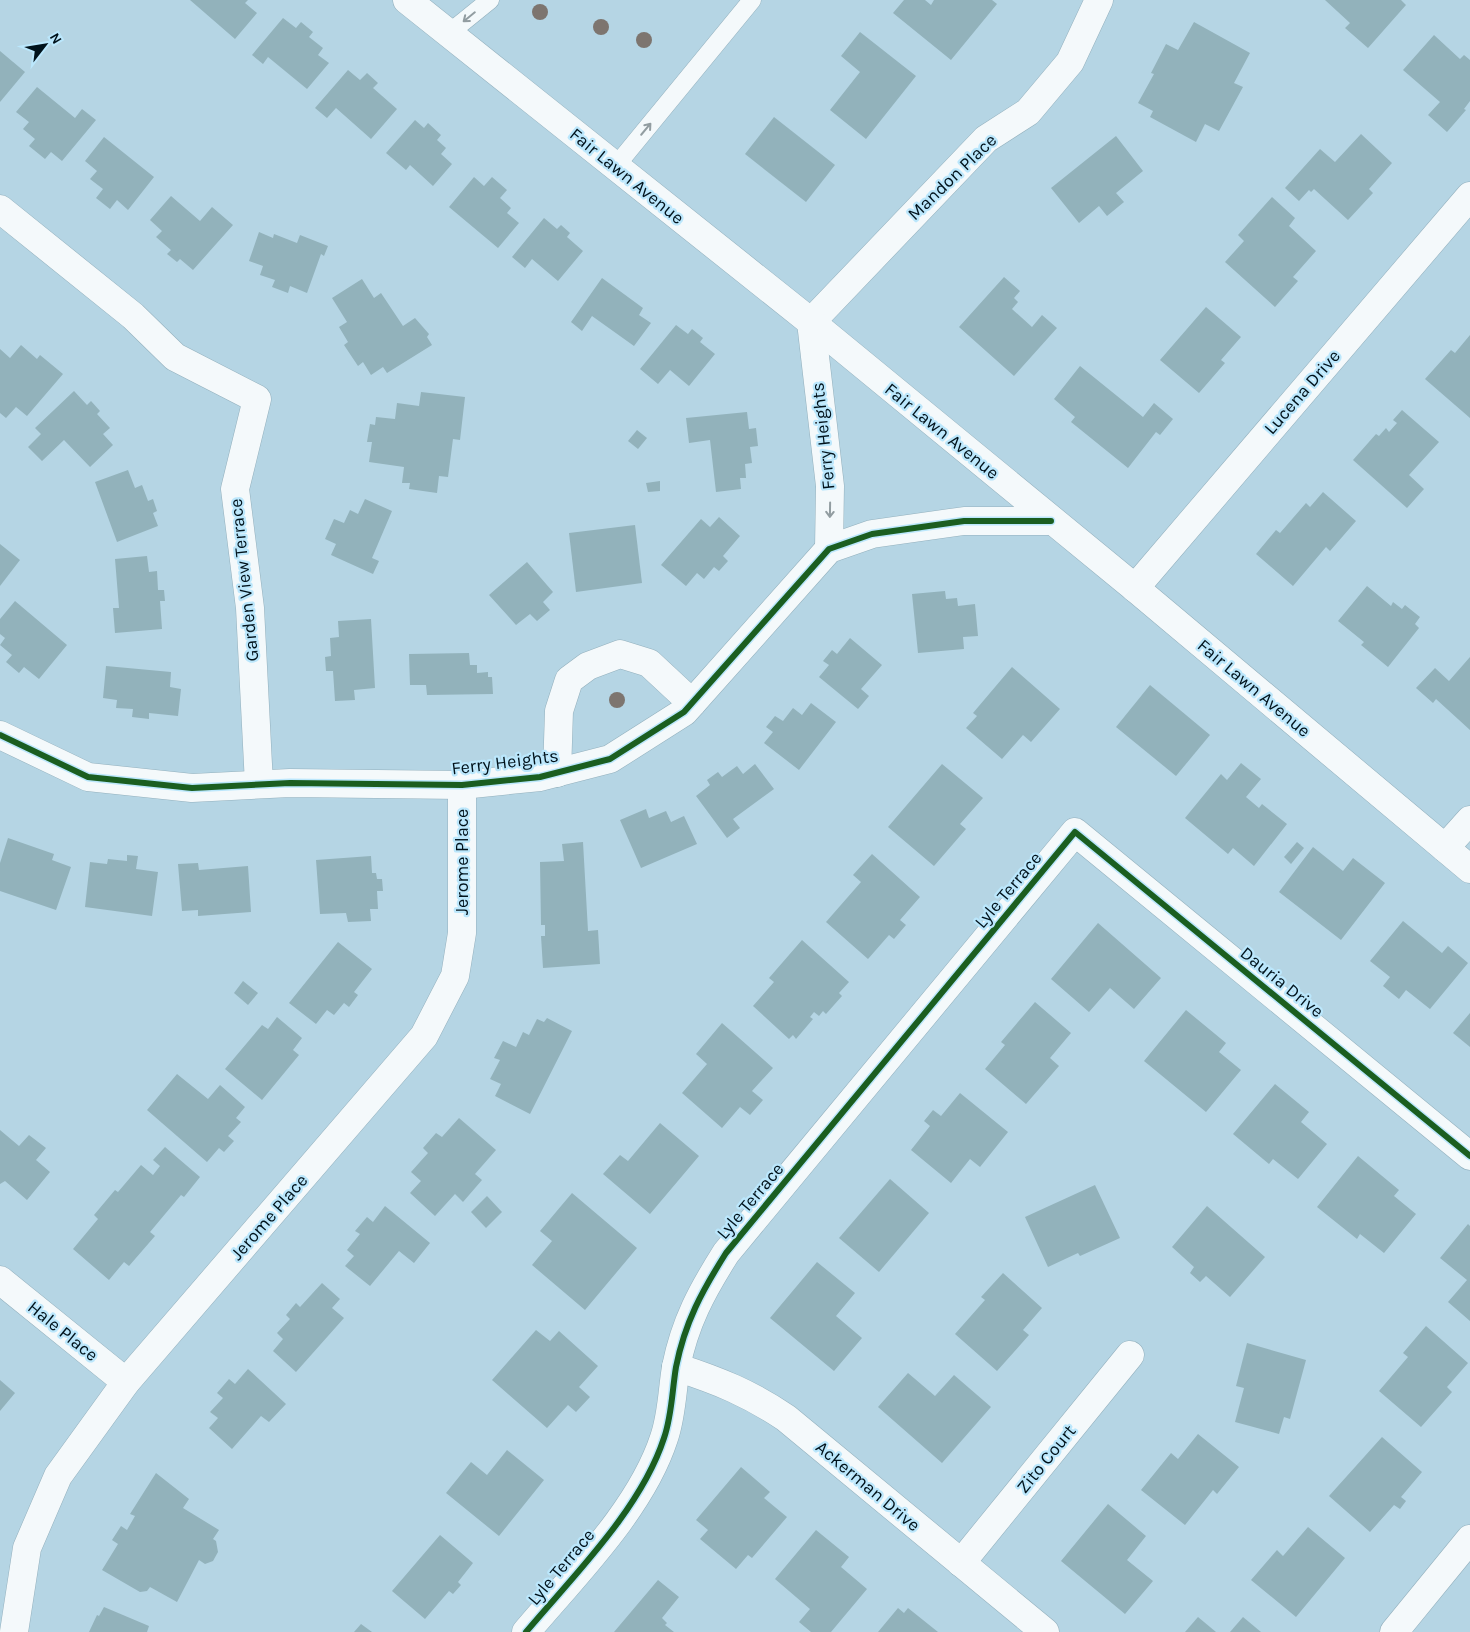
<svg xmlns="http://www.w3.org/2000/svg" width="1470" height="1632" viewBox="0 0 1470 1632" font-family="Karla,sans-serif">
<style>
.building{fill:#92b2bb}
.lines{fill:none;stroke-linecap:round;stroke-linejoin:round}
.service-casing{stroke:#93b0bd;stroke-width:19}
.minor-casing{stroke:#93b0bd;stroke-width:29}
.secondary-casing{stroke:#93b0bd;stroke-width:29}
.service{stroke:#f4f9fb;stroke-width:18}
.minor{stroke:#f4f9fb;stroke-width:28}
.secondary{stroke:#f4f9fb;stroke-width:28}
.cycleway-casing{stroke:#bbe7fc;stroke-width:9}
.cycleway{stroke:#1b5e20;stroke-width:6}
.tree{fill:#7d756f}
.oneway{stroke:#929da1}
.labels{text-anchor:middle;stroke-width:4.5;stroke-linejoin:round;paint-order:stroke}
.street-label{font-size:18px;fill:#00121b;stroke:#bbe7fc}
</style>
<rect width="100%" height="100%" fill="#b5d5e4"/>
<g class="building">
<polygon points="190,0 248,0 245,3 257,13 235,39"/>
<polygon points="904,0 925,0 931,5 934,0 992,0 997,4 951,60 893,13"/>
<polygon points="1325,0 1401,0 1406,5 1368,48 1345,28 1350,23"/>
<polygon points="283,18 296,28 301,22 313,32 309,37 323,48 318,55 329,63 307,89 268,57 263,64 252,55"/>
<polygon points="1194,22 1250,53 1234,83 1243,87 1219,131 1205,124 1196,142 1150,117 1153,111 1138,103 1154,74 1151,73 1166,44 1178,50"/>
<polygon points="860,32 916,76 866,139 830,110 860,72 841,56"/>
<polygon points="1434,35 1460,59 1464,55 1470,60 1470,101 1464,109 1466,110 1447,132 1428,115 1440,102 1403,70"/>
<polygon points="0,51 25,72 0,102"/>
<polygon points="348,70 360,80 367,73 378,83 373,88 397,109 371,139 336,108 327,118 315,108"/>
<polygon points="37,87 75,118 82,109 96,120 62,161 51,152 45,159 29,146 35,139 23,129 29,122 16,112"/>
<polygon points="774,117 835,165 806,202 745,154"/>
<polygon points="415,120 424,128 428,123 441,135 437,140 446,148 441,154 452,164 433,186 410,165 406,170 386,153"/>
<polygon points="1361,134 1392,163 1369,189 1373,193 1348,220 1314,189 1311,192 1309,190 1299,201 1285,188 1320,149 1335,162"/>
<polygon points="1116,136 1143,171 1116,193 1124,202 1107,216 1099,206 1079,223 1051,188"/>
<polygon points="104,137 154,177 128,210 117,200 110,209 96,198 103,189 90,179 97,171 85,161"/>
<polygon points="474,177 484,186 492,177 507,190 500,198 511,208 507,213 519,223 498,248 449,207"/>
<polygon points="171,196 200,221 212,207 233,225 193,270 180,259 177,262 167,254 171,250 156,237 162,231 150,220"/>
<polygon points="1272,197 1295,218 1289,226 1316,251 1293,277 1298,281 1275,307 1225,262 1244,241 1238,235"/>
<polygon points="544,218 557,229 561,225 570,233 567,237 583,251 558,281 532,259 525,268 512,257"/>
<polygon points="259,232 273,238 274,234 297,243 300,235 328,246 324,256 321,254 307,293 290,286 288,293 272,287 275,280 260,275 263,266 249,261"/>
<polygon points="1004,277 1020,291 1014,298 1018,302 1012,309 1032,327 1042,315 1057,328 1014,376 959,327"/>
<polygon points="602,278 643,308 639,315 651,323 634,346 592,316 582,331 571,322"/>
<polygon points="362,279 374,298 381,293 403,326 415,318 429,334 427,337 432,345 387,373 383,367 371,375 363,362 358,366 344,345 348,342 339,327 347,322 332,298"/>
<polygon points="1206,307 1241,337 1221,360 1225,363 1199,393 1160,360"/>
<polygon points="676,325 688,334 692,329 703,338 700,342 715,354 689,386 670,370 658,384 640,369"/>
<polygon points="1470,335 1470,418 1425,379 1451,350 1455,353"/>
<polygon points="21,345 37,359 40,355 63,374 27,416 16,407 6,418 0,413 0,349 10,358"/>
<polygon points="1080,366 1143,417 1154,403 1173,419 1160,435 1156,432 1128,468 1071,422 1075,417 1054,399"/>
<polygon points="74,391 87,405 91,401 100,411 97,414 110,428 103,434 113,445 90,467 64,440 42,461 28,447 41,434 35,428"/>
<polygon points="421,392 465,397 460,440 453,439 448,477 439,476 437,493 409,489 410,483 402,483 404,467 369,462 372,442 367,442 370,424 375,425 376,417 395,419 397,403 419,406"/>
<polygon points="1402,410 1439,442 1409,475 1424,489 1407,508 1353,460 1376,434 1379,436 1386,428 1389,432 1397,423 1393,420"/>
<polygon points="747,412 749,429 756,428 758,446 750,447 752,463 745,464 746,478 740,478 741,489 716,492 710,440 689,443 686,418"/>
<polygon points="637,430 647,438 638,449 628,441"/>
<polygon points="128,470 135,488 142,485 148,501 153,499 157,511 153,513 158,526 117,542 95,482"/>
<polygon points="660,481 660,491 648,492 646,483"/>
<polygon points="1323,492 1356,521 1330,551 1326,547 1293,586 1256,554 1276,530 1280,533 1306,503 1310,507"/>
<polygon points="365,499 392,511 372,558 379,561 373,574 331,555 336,544 325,539 334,519 344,523 350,510 358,514"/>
<polygon points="719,517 740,536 723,556 728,561 719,571 714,567 704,579 697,573 686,586 661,565 701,519 710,527"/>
<polygon points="635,525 642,583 576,592 569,533"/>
<polygon points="0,544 20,560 0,586"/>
<polygon points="147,556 149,572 157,571 158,590 164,590 165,601 160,601 162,629 115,633 113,608 119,608 115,559"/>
<polygon points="527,562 553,592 543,602 550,610 537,621 530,614 516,625 489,595"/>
<polygon points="1367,586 1391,606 1393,602 1402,609 1405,605 1420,617 1415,624 1419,628 1388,667 1361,645 1364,642 1338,621"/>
<polygon points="945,591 946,599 957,598 958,606 975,604 978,636 963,637 964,649 918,653 912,594"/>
<polygon points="15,601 67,645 39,679 24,667 19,673 6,662 12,655 0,645 5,638 0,634 0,619"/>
<polygon points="371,619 375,688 354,690 355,700 335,701 333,671 326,671 325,657 331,656 330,638 339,637 338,621"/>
<polygon points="850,638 882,665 861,689 869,696 858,709 819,677 829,665 823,661 832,650 837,654"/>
<polygon points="469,653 470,665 477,665 477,673 488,672 488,677 492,677 493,694 427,695 426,685 410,685 409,654"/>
<polygon points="1470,657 1470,730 1436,699 1433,703 1416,688 1435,668 1449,681"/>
<polygon points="106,666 171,672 170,687 181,689 178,716 149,713 149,719 132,717 133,709 116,708 117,700 103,698"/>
<polygon points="1012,667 1060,709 1031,742 1023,735 1002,759 966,728 977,716 973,713"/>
<polygon points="1150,685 1210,735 1176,776 1116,727"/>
<polygon points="811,703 836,722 799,770 764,743 773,732 766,727 775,716 783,721 793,708 802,715"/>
<polygon points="1241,763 1261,779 1246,797 1259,808 1262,804 1287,824 1254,866 1233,848 1228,854 1185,818 1221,774 1227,780"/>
<polygon points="755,764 774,789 733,819 740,828 727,838 696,796 710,785 707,780 718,772 722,777 737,766 743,774"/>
<polygon points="942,764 983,798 960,824 966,829 934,866 888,827"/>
<polygon points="646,809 649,818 666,811 671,822 684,816 697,844 641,868 620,820"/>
<polygon points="8,838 54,854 52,860 71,867 56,910 0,891 0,863"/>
<polygon points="583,842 588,931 598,930 600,964 543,968 541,936 545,936 545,925 541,925 540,862 564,861 562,844"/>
<polygon points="1297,842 1304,848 1291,864 1284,857"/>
<polygon points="1313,847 1343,871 1353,858 1385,883 1341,940 1279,892"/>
<polygon points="872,854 920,897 900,920 906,925 894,939 889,935 868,959 826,922 861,882 853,875"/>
<polygon points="127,855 138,856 136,869 158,872 152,916 85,907 90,862 107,864 108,859 127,861"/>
<polygon points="371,856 372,873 376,873 377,879 382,879 383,891 377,891 378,909 370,909 371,921 348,922 346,913 320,914 316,860"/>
<polygon points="198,863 199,870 248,866 251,912 198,916 198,910 182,911 178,864"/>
<polygon points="1403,921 1442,953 1448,946 1468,963 1430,1009 1406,990 1399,999 1383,986 1390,977 1370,961"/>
<polygon points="1098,923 1161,978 1134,1009 1110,988 1089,1012 1051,979"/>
<polygon points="802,940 849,982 839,993 842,996 826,1014 823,1011 819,1016 814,1012 810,1017 813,1019 796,1039 793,1035 789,1039 753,1006 774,982 769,978"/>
<polygon points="338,942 372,969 354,992 358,995 349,1007 344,1003 334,1015 327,1010 316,1024 289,1003"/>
<polygon points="243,981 258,993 248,1005 234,993"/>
<polygon points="1035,1002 1071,1033 1050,1058 1059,1066 1026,1104 985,1069 1005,1045 1001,1042"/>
<polygon points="1186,1010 1226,1043 1219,1052 1241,1070 1206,1112 1144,1061"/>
<polygon points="1470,1013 1470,1047 1453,1033"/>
<polygon points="277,1017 302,1038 293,1050 299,1055 262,1100 225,1069 262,1025 268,1029"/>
<polygon points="547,1018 572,1031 530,1114 495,1096 501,1084 490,1079 500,1060 494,1058 503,1041 516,1047 523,1032 529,1035 537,1019 544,1022"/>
<polygon points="722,1023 773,1068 752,1091 763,1100 750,1115 740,1107 722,1128 682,1093 707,1064 696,1054"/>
<polygon points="177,1074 208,1099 220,1085 245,1107 236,1118 241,1122 228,1136 234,1141 224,1152 219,1148 207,1162 147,1110"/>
<polygon points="1275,1084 1309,1112 1301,1122 1327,1144 1298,1179 1273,1159 1269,1164 1233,1134"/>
<polygon points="960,1093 1008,1132 980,1167 970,1159 951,1183 911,1150 930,1126 924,1121 933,1110 941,1116"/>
<polygon points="459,1118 496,1150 475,1174 482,1180 463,1202 455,1194 435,1216 410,1193 421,1181 411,1172 428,1153 423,1148 436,1133 442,1137"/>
<polygon points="660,1123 699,1156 650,1214 603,1174 620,1155 628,1161"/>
<polygon points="0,1130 19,1146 29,1135 46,1148 36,1160 50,1172 27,1200 5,1181 0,1184"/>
<polygon points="165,1147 200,1177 184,1197 181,1195 150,1232 155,1236 129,1266 124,1262 109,1280 73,1249 98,1219 94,1215 115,1190 118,1192 141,1165 153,1175 160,1166 153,1160"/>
<polygon points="1358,1156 1399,1190 1394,1196 1416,1214 1384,1253 1360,1234 1357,1239 1317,1207"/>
<polygon points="890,1179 929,1213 879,1272 839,1238"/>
<polygon points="1095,1185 1120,1238 1080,1256 1078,1253 1048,1267 1025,1217"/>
<polygon points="572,1193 637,1248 585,1310 532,1265 552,1241 540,1231"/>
<polygon points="487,1196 502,1212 486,1228 471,1212"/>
<polygon points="385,1206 430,1243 414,1263 399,1251 370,1286 345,1266 354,1256 347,1250 360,1234 355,1231 367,1217 373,1222"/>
<polygon points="1207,1206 1265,1257 1230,1297 1206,1276 1200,1282 1190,1273 1194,1267 1172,1247"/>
<polygon points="1468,1224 1470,1226 1470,1321 1448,1302 1467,1280 1440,1258"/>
<polygon points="817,1262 855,1293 836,1316 862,1338 834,1371 770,1318"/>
<polygon points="1003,1273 1042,1308 1023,1330 1029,1335 997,1371 955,1334 985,1300 981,1297"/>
<polygon points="322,1283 340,1299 332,1308 344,1318 296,1372 273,1351 283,1339 277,1333 290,1319 286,1315 296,1303 300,1307"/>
<polygon points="1426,1326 1468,1363 1447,1387 1452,1392 1421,1427 1379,1391 1408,1357 1403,1353"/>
<polygon points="536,1330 550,1341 559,1331 598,1366 579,1387 590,1397 576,1412 568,1405 547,1428 492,1380"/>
<polygon points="1247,1343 1306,1360 1290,1419 1284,1417 1279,1434 1235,1422 1244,1388 1236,1386"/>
<polygon points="248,1369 286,1404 269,1422 261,1416 232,1449 209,1428 218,1418 210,1412 223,1398 217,1393 229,1379 235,1384"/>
<polygon points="908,1373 935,1396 954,1375 991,1407 942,1463 878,1407"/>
<polygon points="0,1380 15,1393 0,1411"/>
<polygon points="1198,1434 1239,1467 1217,1494 1213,1490 1185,1525 1141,1490 1171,1453 1178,1459"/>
<polygon points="1382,1437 1422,1472 1401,1497 1406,1501 1400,1509 1394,1505 1370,1532 1329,1496"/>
<polygon points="507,1450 544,1480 499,1536 446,1493 471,1462 487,1475"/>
<polygon points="741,1467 770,1492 764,1498 787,1517 752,1558 748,1555 736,1569 700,1539 708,1530 696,1520"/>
<polygon points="156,1473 189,1499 183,1508 219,1530 213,1539 216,1541 218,1552 213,1561 205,1564 199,1560 177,1602 150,1587 147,1591 140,1592 102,1570 118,1544 112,1540 121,1526 127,1530 135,1516 130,1514"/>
<polygon points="1108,1504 1146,1536 1127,1560 1153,1581 1125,1614 1061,1561"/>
<polygon points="1308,1527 1345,1558 1296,1617 1251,1580 1277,1550 1283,1556"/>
<polygon points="816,1530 849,1557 841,1567 867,1589 831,1632 811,1632 799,1622 810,1609 775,1579"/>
<polygon points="440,1535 473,1563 458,1582 461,1585 453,1594 449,1591 425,1619 392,1591"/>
<polygon points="658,1580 679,1597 662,1618 667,1623 665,1625 674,1632 614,1632"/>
<polygon points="104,1607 149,1626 147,1632 89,1632 97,1615 99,1616"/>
<polygon points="898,1608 904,1613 908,1608 938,1632 878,1632"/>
<polygon points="1198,1617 1216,1632 1185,1632"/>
<polygon points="1243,1617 1261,1632 1230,1632"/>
<polygon points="361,1624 372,1632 354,1632"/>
</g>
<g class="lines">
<defs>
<g id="service">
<polyline points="448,34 490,0"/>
<polyline points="615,167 752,0"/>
</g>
<g id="minor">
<polyline points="0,209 133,316 175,357 257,399 235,489 250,608 259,784"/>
<polyline points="829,549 830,486 811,322 986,139 1028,112 1070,62 1099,0"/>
<polyline points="1135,588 1470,196"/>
<polyline points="0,735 88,777 192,788 290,783 462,785 540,777 610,759 684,712 829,549 872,534 964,521 1051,521"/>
<polyline points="557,773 559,711 569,680 588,666 620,654 649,663 692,703"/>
<polyline points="1445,848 1470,820"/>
<polyline points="0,1280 126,1382"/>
<path d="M676,1367C719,1381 749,1393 786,1418L1045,1632"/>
<polyline points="961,1563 1130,1355"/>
<polyline points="14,1632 27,1548 58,1476 126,1382 424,1036 455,976 462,933 462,785"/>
<path d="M526,1632C574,1575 641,1509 664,1438C672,1415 672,1391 676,1367C685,1322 702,1291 726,1253L1075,832L1470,1156"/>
<polyline points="1394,1632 1470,1539"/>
</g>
<polyline id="secondary" points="407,0 811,322 1135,588 1470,869"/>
</defs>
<use href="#service" class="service-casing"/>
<use href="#minor" class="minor-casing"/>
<use href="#secondary" class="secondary-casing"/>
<use href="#service" class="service"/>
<use href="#minor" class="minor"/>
<use href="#secondary" class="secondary"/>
<defs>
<g id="cycleway">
<polyline points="0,735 88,777 192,788 290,783 462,785 540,777 610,759 684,712 829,549 872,534 964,521 1051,521"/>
<path d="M526,1632C574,1575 641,1509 664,1438C672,1415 672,1391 676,1367C685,1322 702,1291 726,1253L1075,832L1470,1156"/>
</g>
</defs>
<use href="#cycleway" class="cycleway-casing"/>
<use href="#cycleway" class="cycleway"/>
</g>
<g class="tree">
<circle cx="540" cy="12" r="8"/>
<circle cx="601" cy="27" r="8"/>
<circle cx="644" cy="40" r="8"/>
<circle cx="617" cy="700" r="8"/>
</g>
<defs><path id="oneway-shaft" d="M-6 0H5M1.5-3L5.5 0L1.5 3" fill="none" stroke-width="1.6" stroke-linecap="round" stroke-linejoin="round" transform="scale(1.25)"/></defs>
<g class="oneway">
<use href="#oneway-shaft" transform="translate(469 17) rotate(141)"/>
<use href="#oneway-shaft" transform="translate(646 129) rotate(-50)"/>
<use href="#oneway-shaft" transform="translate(830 510) rotate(91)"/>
</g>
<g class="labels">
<g class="street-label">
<text transform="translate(627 176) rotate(39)" y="6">Fair Lawn Avenue</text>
<text transform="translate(952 177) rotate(-44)" y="6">Mandon Place</text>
<text transform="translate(1302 392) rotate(-49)" y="6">Lucena Drive</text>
<text transform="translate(942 431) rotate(39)" y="6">Fair Lawn Avenue</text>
<text transform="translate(823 436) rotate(-96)" y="6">Ferry Heights</text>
<text transform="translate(244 580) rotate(-96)" y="6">Garden View Terrace</text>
<text transform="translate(1254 688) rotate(40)" y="6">Fair Lawn Avenue</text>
<text transform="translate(505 762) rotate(-7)" y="6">Ferry Heights</text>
<text transform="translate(462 862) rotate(-90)" y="6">Jerome Place</text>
<text transform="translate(1008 890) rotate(-50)" y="6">Lyle Terrace</text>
<text transform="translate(1282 982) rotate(39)" y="6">Dauria Drive</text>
<text transform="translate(750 1201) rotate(-50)" y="6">Lyle Terrace</text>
<text transform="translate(269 1217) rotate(-49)" y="6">Jerome Place</text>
<text transform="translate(63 1331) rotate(39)" y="6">Hale Place</text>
<text transform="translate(1046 1459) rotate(-51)" y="6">Zito Court</text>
<text transform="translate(868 1486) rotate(40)" y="6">Ackerman Drive</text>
<text transform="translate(561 1567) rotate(-50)" y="6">Lyle Terrace</text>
</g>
</g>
<g transform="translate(45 45) rotate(59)" stroke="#bbe7fc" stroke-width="4" paint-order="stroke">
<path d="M0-4L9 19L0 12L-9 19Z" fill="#00121b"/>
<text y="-8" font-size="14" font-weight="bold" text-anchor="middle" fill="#00121b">N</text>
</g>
</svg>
